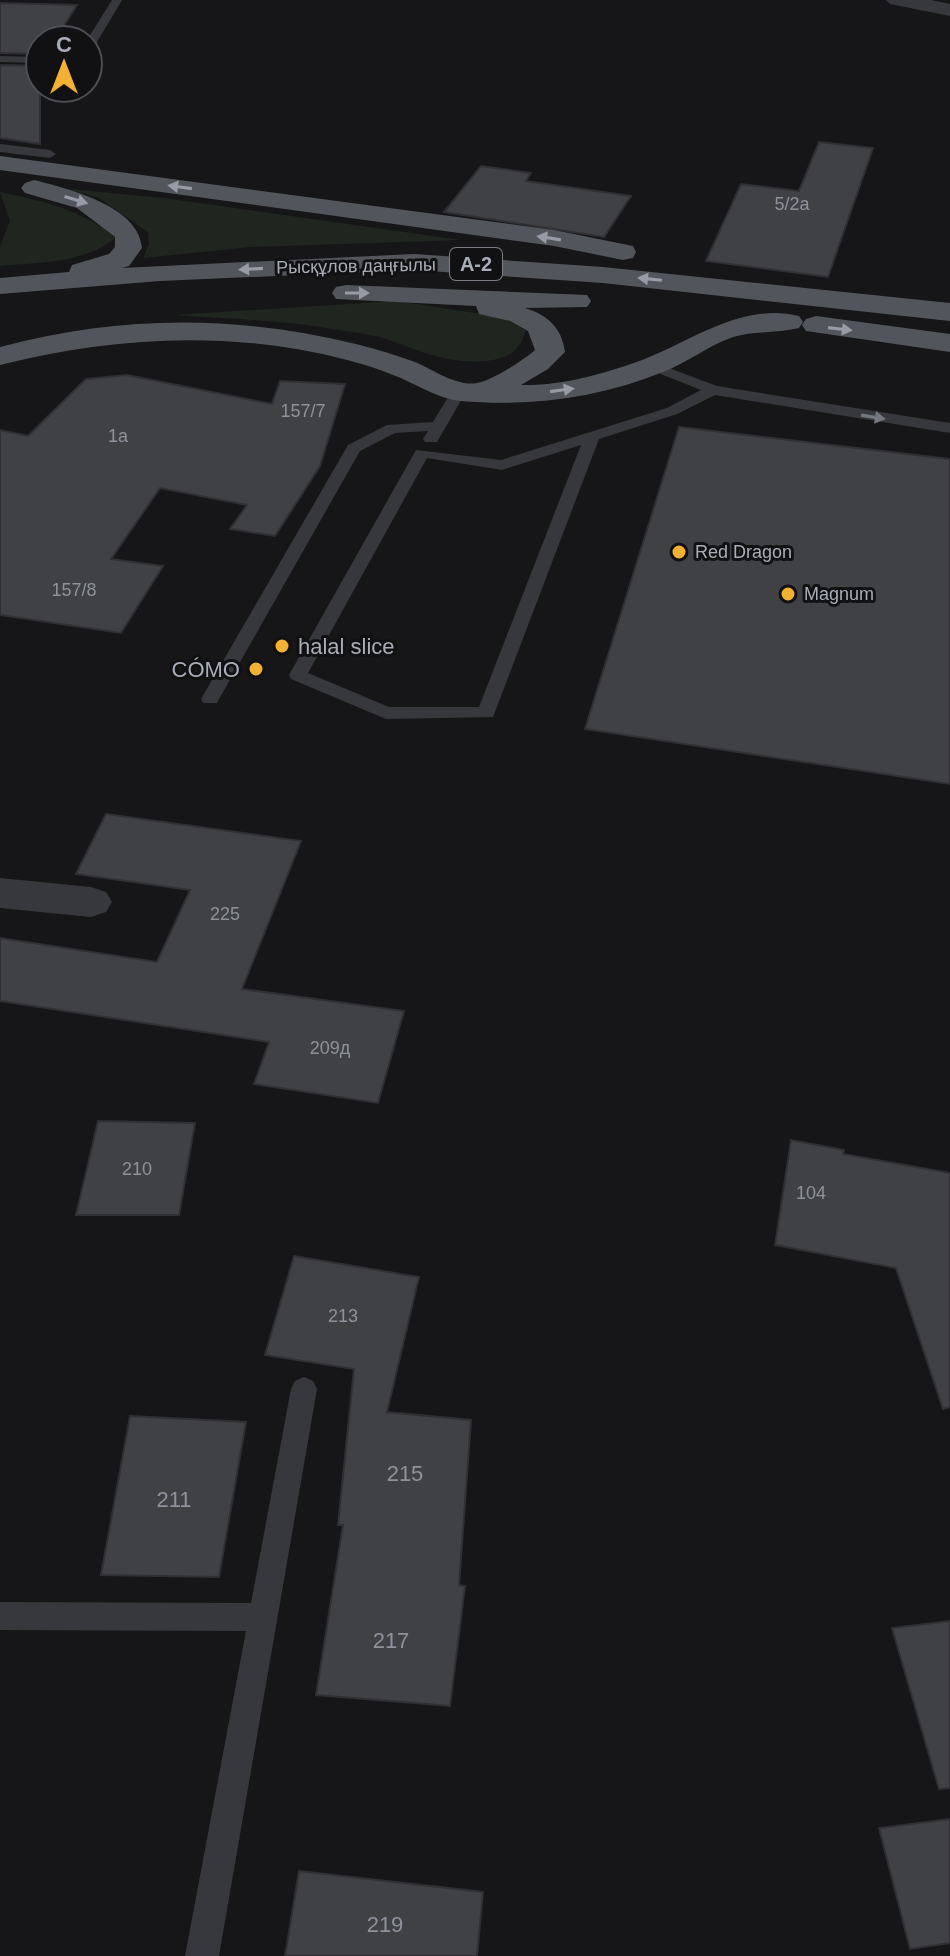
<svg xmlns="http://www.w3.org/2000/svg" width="950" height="1956" viewBox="0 0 950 1956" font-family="Arial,sans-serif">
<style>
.green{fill:#1e261f}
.building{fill:#404145;stroke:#303034;stroke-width:2}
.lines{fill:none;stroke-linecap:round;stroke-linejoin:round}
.service{fill:#37383d;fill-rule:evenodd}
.minor{fill:#37383d;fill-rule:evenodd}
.primary{fill:#53555c;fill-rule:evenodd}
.oneway{fill:#979ba6}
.oneway2{fill:#757881}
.poi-dot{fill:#f2b134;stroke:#111113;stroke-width:3}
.labels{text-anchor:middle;stroke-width:6;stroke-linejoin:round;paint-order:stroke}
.number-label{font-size:18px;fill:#8e929b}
.far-street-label{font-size:18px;fill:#a8adb8;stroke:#111113}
.far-poi-label{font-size:18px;fill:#a8adb8;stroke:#111113;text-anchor:start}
.shield{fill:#111113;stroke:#7b7e86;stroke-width:2}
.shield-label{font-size:20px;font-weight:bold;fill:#a8adb8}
.poi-label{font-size:22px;fill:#a8adb8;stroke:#111113;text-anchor:start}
.near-number-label{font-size:22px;fill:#8e929b}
</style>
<rect width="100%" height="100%" fill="#161618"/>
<g class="green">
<polygon points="68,189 164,198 461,240 251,247 143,258 149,244 148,232 99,198"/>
<path d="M0,192C42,201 82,209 115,238C84,264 39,262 0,266V246L10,221Z"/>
<path d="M397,301L501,317L526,330C520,348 513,356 493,360C453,366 422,352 386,339C371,334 354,332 338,330C284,320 229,319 174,315Z"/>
</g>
<g class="building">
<polygon points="0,3 77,5 55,40 40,40 40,54 0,53"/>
<polygon points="0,65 40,66 40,144 0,138"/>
<polygon points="819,142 873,148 828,277 706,261 741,184 799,191"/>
<polygon points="481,166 531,173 526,181 631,196 604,237 444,212"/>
<polygon points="127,375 272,404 280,381 345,384 320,466 275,536 230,529 247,505 160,488 111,559 163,566 121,633 0,615 0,430 28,436 86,379"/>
<polygon points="679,427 950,459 950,784 585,729"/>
<polygon points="106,814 301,841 242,989 404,1011 378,1103 254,1084 269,1042 0,1001 0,938 157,962 190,890 76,874"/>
<polygon points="98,1121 195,1123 179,1215 76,1215"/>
<polygon points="791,1140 844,1150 843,1154 950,1173 950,1407 943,1409 896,1268 775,1245"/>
<polygon points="294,1256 419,1277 387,1412 471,1420 459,1585 465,1586 450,1706 316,1695 343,1525 338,1525 354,1369 265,1355"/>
<polygon points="130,1416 246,1422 219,1577 101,1575"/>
<polygon points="950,1621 950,1788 939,1789 892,1628"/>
<polygon points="950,1819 950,1943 910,1949 879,1828"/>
<polygon points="299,1871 483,1892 477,1956 285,1956"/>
</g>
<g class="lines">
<g class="service">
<polygon points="112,0 122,0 94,47 88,50 87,40"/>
<polygon points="0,56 40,57 40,63 0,62"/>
<polygon points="0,144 50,150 56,154 50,158 0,152"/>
<path d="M653,362L717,386L950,423V433L715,395L677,414L599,439L493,717L386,719L291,679L289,675L416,450L501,460L667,408L701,390L648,369L646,366ZM581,445L479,707H389L308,673L427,458L502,470Z"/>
<polygon points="458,387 466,392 437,442 425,442 423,439 428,431 395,433 360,451 219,699 217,703 203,703 201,699 348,445 387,425 433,422 453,389"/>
<polygon points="304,1377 313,1381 317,1389 219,1956 185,1956 246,1631 0,1630 0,1602 251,1603 291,1389 295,1381"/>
</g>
<g class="minor">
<polygon points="886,0 931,0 950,4 950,16 890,4"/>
<polygon points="0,878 91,887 106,892 112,902 106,912 91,917 0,908"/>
</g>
<g class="primary">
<polygon points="0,156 554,230 633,246 636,252 633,258 623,260 554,246 0,170"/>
<path d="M34,180C69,189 139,206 142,248L129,266L122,268L414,254L603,267L950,303V321L603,283L414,270L160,281L0,294V278L69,272L72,265L109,254L115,247V237L77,208L25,193L21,188L25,183Z"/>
<path d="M346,285L587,295L591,301L587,307L525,308C548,315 562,328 565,352L548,369L521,385C561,386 604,374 642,360C692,341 741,302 799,316L803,322L799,328C778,333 754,331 733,337C709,345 687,363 663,372C599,398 530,407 461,401C438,399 415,383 393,375C379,369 363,364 347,360C233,330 114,336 0,365V347C121,315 235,315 356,344C376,349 396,355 415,362C432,369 457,387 477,383C491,381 524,360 535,350L528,331L510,321L479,314L476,306L336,299L332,293L336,287Z"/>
<polygon points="816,316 950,334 950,352 806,331 802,325 806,319"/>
</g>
</g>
<defs><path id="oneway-solid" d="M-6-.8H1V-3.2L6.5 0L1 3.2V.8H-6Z" transform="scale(2)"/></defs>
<g class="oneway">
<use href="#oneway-solid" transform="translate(180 187) rotate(-172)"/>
<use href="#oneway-solid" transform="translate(76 200) rotate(17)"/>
<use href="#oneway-solid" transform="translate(549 238) rotate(-171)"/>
<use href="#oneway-solid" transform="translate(251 269) rotate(177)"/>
<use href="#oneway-solid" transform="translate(650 279) rotate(-174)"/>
<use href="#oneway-solid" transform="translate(357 293)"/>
<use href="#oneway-solid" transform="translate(840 329) rotate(7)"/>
<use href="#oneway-solid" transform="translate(562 390) rotate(-8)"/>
</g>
<use class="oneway2" href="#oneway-solid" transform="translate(873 417) rotate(9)"/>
<g class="poi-dot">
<circle cx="679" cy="552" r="8"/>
<circle cx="788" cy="594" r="8"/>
<circle cx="282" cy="646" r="8"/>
<circle cx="256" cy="669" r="8"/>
</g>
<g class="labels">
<g class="number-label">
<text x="792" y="210">5/2а</text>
<text x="303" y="417">157/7</text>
<text x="118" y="442">1а</text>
<text x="74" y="596">157/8</text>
<text x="225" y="920">225</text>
<text x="330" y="1054">209д</text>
<text x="137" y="1175">210</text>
<text x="811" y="1199">104</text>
<text x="343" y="1322">213</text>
</g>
<g class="far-street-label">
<text transform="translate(356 266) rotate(-1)" y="6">Рысқұлов даңғылы</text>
</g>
<g class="far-poi-label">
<text x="695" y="558">Red Dragon</text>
<text x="804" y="600">Magnum</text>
</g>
<rect class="shield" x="450" y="248" width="52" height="32" rx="6"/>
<g class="shield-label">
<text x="476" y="271">A-2</text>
</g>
<g class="poi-label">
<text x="298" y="654">halal slice</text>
<text x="240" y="677" text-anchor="end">CÓMO</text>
</g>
<g class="near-number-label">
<text x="405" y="1481">215</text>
<text x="174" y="1507">211</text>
<text x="391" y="1648">217</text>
<text x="385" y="1932">219</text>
</g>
</g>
<g transform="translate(64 64)"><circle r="38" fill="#111113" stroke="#4d4f55" stroke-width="2"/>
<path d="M0-6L14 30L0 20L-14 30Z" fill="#f2b134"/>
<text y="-12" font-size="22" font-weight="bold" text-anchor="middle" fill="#a8adb8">С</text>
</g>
</svg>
